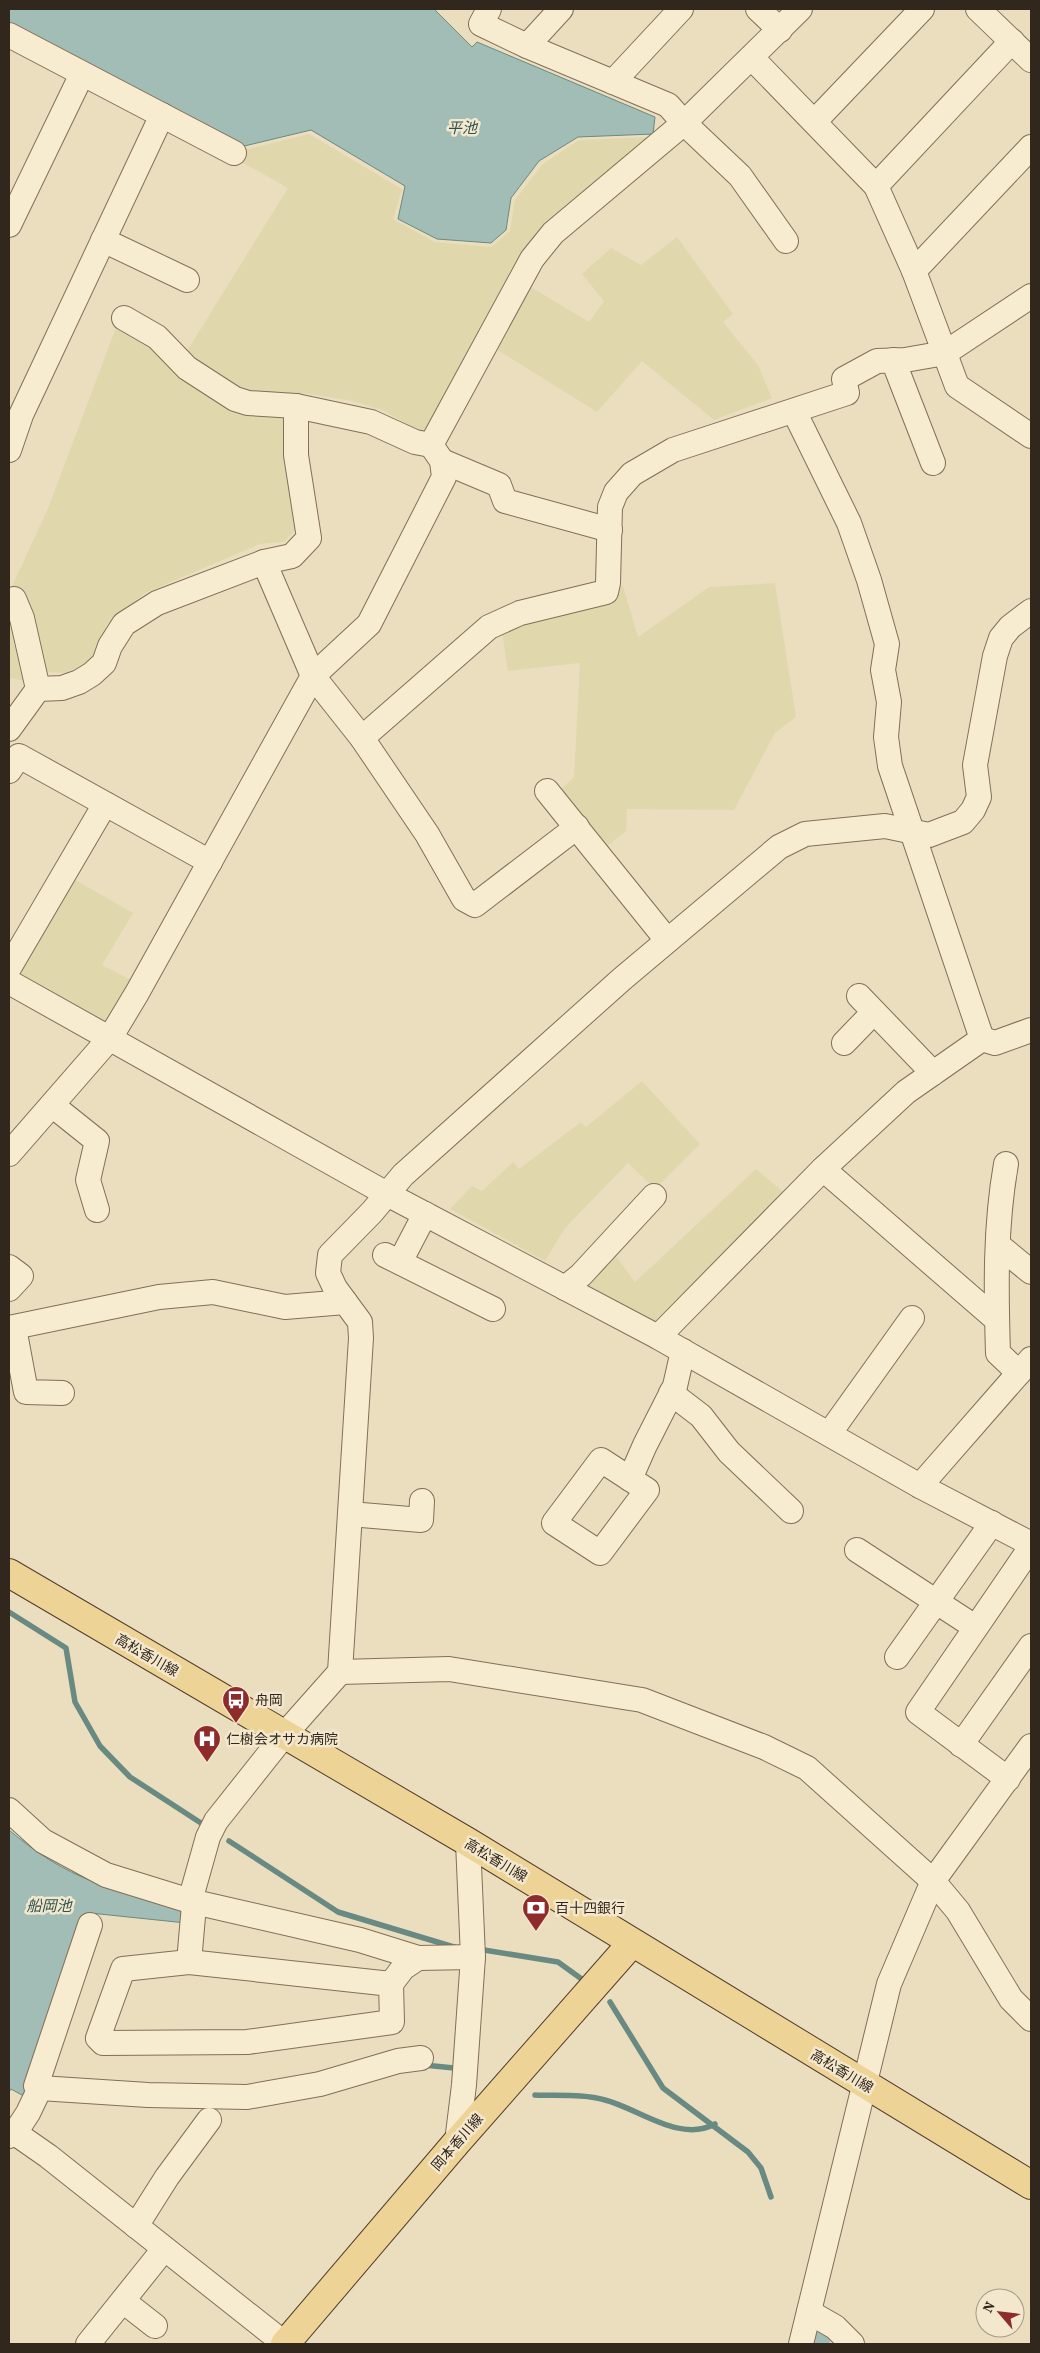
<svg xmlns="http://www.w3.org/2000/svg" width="1040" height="2353" viewBox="0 0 1040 2353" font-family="'Source Serif 4','Noto Sans JP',serif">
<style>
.farmland{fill:#e0d8ac}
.water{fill:#a1bdb5;stroke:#698a82}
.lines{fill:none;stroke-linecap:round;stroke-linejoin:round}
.stream{stroke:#698a82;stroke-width:5.5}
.canal{stroke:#a1bdb5;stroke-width:20}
.minor-casing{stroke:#826f58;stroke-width:26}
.major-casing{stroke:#503d2c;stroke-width:30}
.minor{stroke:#f7ebd0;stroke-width:24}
.major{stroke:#eed396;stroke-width:28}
.labels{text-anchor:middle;stroke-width:5;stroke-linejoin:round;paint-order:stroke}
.street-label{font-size:14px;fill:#32271c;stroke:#f3e8cd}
.poi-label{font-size:14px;fill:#32271c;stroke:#f3e8cd;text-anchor:start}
.water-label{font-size:15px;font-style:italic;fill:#2b524f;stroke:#f3e8cd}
</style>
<rect width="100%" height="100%" fill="#ebdebe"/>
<g class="farmland">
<polygon points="309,134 402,189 393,219 435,242 491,247 510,231 515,200 543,164 579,140 653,137 531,246 427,435 382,410 353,401 303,393 305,476 312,512 284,542 260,544 145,593 107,624 102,645 94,656 78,667 66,673 44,672 42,684 9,678 9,593 49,506 120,317 187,351 288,188 227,154"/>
<polygon points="677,237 733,314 723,322 758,365 772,398 714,420 642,361 597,412 491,346 526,284 589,322 604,301 582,274 611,248 641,265"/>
<polygon points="775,583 796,717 775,733 734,810 627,809 626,831 606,847 561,789 574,777 580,663 508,671 500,618 623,586 638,637 709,587"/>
<polygon points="70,877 133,913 102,965 139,984 104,1025 20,976 16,970"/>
<polygon points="642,1081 700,1144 655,1189 628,1163 565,1228 545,1261 450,1209 472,1186 482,1191 513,1162 519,1169 581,1122 586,1127"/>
<polygon points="756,1169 786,1194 653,1323 583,1284 612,1251 635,1282"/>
</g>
<g class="water">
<polygon points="9,9 434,9 472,47 477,42 655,117 653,134 578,137 539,161 511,198 506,230 491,243 437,239 398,219 405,186 311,130 236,148 9,29"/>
<path d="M9,1830C34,1851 63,1871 95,1882C125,1893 158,1899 189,1907L186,1923L90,1913L29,2099L11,2089L9,2092Z"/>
</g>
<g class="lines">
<g class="stream">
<polyline points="9,1612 66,1648 75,1702 100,1746 130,1777 204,1825"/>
<polyline points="229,1841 338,1912 457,1948"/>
<polyline points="484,1950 558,1962 583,1980"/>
<polyline points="610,2002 663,2088 748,2152 761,2168 771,2197"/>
<polyline points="424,2065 454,2068"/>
<path d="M535,2095C558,2096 584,2094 605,2100C640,2109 679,2143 715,2124"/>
</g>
<polyline class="canal" points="819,2344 821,2335"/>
<defs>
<g id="minor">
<polyline points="489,9 481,24 527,46 668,105 684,123 740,176 786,241"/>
<polyline points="758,9 780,30"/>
<polyline points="978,9 1031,60"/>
<polyline points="9,35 234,153"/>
<polyline points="527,46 561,9"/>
<polyline points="752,58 876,186 914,271 957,386 1031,436"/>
<polyline points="613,82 681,9"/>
<polyline points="815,121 922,9"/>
<polyline points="876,186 1012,41"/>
<polyline points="9,225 82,74"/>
<polyline points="103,240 187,280"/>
<polyline points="914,271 1031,147"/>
<polyline points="124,318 157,337 187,368 235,399 248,403 296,406 371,422 415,442 431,445"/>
<polyline points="893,360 933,463"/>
<polyline points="794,411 849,523 869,580 887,644 883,670 889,702 886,737 890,766 982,1039"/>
<polyline points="9,450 21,415 162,115"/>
<polyline points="442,461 499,485 505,501 610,530"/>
<polyline points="264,562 313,676 362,738 427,834 464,899 475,905 577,827"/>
<polyline points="38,689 62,688 79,682 92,674 104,663 110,646 124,624 157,603 264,562 292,556 309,538 296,455 296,406"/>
<polyline points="9,729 38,689 22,618 14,599"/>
<polyline points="362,738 489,627 520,613 606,592 608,583 610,507 616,492 632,474 673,450 847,393 844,379 877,361 905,360 945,353 1031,296"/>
<polyline points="9,771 19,756 210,862"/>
<polyline points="547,791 667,940"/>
<polyline points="9,968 105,804"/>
<polyline points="9,982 387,1194 658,1337 920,1486 1031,1544"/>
<polyline points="859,996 933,1073"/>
<polyline points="844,1043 874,1012"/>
<polyline points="52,1105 97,1141 88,1180 97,1210"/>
<polyline points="9,1154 110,1038 137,993 313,676 369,624 444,477 442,461 431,445 532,259 553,233 684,123 800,9"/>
<path d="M1006,1164C995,1226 996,1290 998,1353L1019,1373"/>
<polyline points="823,1169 997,1320"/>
<polyline points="998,1245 1031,1272"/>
<polyline points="385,1255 493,1309"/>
<polyline points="400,1262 425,1214"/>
<polyline points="9,1267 21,1276 9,1289"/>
<polyline points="565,1288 581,1275 654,1196"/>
<polyline points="9,1328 159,1297 213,1292 285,1307 345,1302"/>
<polyline points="14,1328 26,1392 62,1393"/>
<polyline points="658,1337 823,1169 906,1092 982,1039 995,1043 1031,1030"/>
<polyline points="671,1393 701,1416 729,1452 791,1511"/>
<polyline points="829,1434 912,1318"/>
<polygon points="601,1460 647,1490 600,1553 554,1523"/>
<polyline points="630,1479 645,1445 675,1386 683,1351"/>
<polyline points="920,1486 1031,1359"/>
<polyline points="350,1514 421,1520 422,1501"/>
<polyline points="857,1550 975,1627"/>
<polyline points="897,1657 992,1523"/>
<polyline points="340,1672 449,1669 642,1700 764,1747 807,1768 933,1881 958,1911 1011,1999 1031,2019"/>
<polyline points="961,1745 1031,1646"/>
<polyline points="1008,1779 918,1712 1031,1547"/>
<polyline points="9,1810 43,1841 106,1875 190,1901 360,1940 418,1958 473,1957"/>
<polyline points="189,1962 194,1905 190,1901 208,1837 216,1821 285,1734 340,1672 361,1338 360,1322 335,1288 328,1273 330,1255 372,1212 403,1175 622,979 779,847 805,834 885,826 929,835 963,822 973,810 979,797 975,765 995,656 1001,638 1010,627 1031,611"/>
<polyline points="391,1984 392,2022 247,2042 103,2043 98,2038 123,1969 189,1962 391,1984 403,1968 418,1958"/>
<polyline points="40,2088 148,2095 247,2097 320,2084 398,2061 421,2058"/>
<polyline points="15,2133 28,2113 40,2088 36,2086 90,1925"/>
<polyline points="9,2136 15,2133 48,2156 285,2344"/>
<polyline points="457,2142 464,2085 473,1957 468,1842"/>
<polyline points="136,2226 167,2177 209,2120"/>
<polyline points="123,2301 155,2326"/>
<polyline points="809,2312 835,2327 852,2344"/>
<polyline points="88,2344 164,2249"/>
<polyline points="801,2344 889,1984 933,1881 1031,1746"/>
</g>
<g id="major">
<polyline points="9,1573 468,1842 1031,2185"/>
<polyline points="285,2344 457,2142 632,1943"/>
</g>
</defs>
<use href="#minor" class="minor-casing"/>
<use href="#major" class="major-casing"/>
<use href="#minor" class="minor"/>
<use href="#major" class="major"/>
</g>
<defs>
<symbol id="bus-pin" viewBox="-11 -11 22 30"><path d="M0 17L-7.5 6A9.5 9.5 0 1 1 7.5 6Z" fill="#8e2b2b" stroke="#f3e8cd"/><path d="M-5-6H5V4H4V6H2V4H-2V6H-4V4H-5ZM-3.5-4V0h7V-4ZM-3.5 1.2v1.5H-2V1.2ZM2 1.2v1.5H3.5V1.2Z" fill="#fff"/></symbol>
<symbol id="hospital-pin" viewBox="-11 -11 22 30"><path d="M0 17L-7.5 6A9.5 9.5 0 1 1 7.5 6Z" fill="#8e2b2b" stroke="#f3e8cd"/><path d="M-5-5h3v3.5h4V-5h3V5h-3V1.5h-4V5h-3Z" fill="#fff"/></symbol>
<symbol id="bank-pin" viewBox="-11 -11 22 30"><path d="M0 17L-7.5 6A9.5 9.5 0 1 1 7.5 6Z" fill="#8e2b2b" stroke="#f3e8cd"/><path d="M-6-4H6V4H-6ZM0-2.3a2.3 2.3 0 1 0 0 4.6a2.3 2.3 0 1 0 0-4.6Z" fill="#fff"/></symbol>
</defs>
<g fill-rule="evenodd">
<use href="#bus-pin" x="220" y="1684" width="32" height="43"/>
<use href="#hospital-pin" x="191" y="1723" width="32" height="43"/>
<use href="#bank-pin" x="520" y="1892" width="32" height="43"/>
</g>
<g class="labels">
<g class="street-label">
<text transform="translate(147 1655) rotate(30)" y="5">高松香川線</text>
<text transform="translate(496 1860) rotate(31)" y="5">高松香川線</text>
<text transform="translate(842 2071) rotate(31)" y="5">高松香川線</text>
<text transform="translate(457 2142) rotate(-49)" y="5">岡本香川線</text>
</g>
<g class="poi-label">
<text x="255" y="1705">舟岡</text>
<text x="226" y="1744">仁樹会オサカ病院</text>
<text x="555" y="1913">百十四銀行</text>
</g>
<g class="water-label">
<text x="462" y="133">平池</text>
<text x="49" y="1911">船岡池</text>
</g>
</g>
<rect width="1040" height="2353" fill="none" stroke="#32271c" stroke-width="20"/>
<g transform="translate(1000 2313) rotate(298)"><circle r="24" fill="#f3e8cd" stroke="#a69b86"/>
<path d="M0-4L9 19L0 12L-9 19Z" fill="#8e2b2b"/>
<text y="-8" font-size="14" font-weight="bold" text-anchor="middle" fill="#32271c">N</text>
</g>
</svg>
